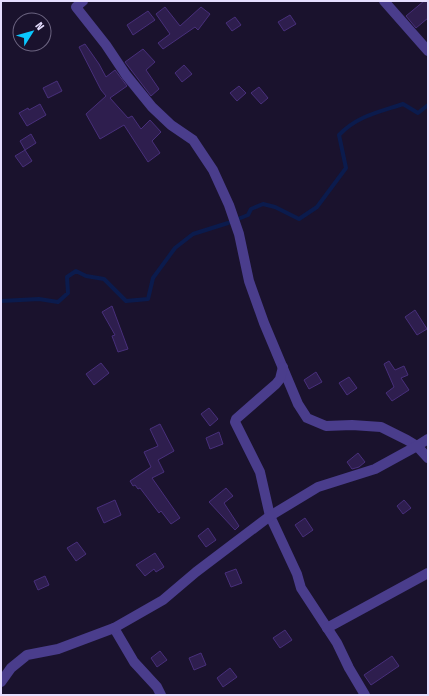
<svg xmlns="http://www.w3.org/2000/svg" width="429" height="696" viewBox="0 0 429 696" font-family="'Fira Sans Condensed',sans-serif">
<style>
.lines{fill:none;stroke-linecap:round;stroke-linejoin:round}
.stream{stroke:#0b1b4d;stroke-width:4}
.building{fill:#2e1e4e;stroke:#482f7b}
.minor{stroke:#4a3d8c;stroke-width:10}
</style>
<rect width="100%" height="100%" fill="#1a122d"/>
<g class="lines">
<path class="stream" d="M1,301L39,299L58,302L68,293L67,277L76,271L86,276L104,279L126,301L148,299L153,278L175,248L193,234L228,223L248,215L251,209L263,204L275,207L299,219L317,207L346,168L339,135C357,116 379,112 403,104L418,113L428,105"/>
</g>
<g class="building">
<polygon points="424,1 428,1 428,18 416,28 406,16"/>
<polygon points="165,7 180,26 201,7 210,14 198,30 195,27 163,49 158,43 170,34 156,14"/>
<polygon points="148,11 155,20 133,35 127,25"/>
<polygon points="290,15 296,24 284,31 278,22"/>
<polygon points="235,17 241,25 232,31 226,23"/>
<polygon points="85,44 99,64 106,77 115,70 127,86 110,98 128,118 132,116 141,129 150,120 161,132 152,141 160,153 148,162 124,125 100,139 86,114 106,96 101,90 79,47"/>
<polygon points="143,49 155,62 146,70 159,89 151,96 125,62"/>
<polygon points="184,65 192,74 182,82 175,73"/>
<polygon points="57,81 62,91 48,98 43,88"/>
<polygon points="239,86 246,93 237,101 230,93"/>
<polygon points="259,87 268,98 261,104 251,93"/>
<polygon points="40,104 46,115 27,126 19,113 28,108 29,110"/>
<polygon points="31,134 36,143 25,150 20,141"/>
<polygon points="25,150 32,161 23,167 15,156"/>
<polygon points="112,306 128,349 118,352 112,336 115,335 102,312"/>
<polygon points="415,310 427,329 417,335 405,317"/>
<polygon points="389,361 395,370 404,366 408,375 401,378 409,390 392,401 386,393 394,387 384,364"/>
<polygon points="101,363 109,373 94,385 86,374"/>
<polygon points="316,372 322,382 309,389 304,380"/>
<polygon points="349,377 357,388 347,395 339,383"/>
<polygon points="209,408 218,419 210,426 201,414"/>
<polygon points="160,424 174,451 158,460 164,472 152,478 180,518 171,524 161,511 159,513 140,488 138,489 135,485 133,486 130,481 151,467 144,452 158,446 150,429"/>
<polygon points="219,432 223,444 210,449 206,438"/>
<polygon points="358,453 365,462 359,467 352,469 347,462"/>
<polygon points="226,488 233,496 224,503 239,526 235,530 209,502"/>
<polygon points="115,500 121,515 104,523 97,508"/>
<polygon points="404,500 411,508 403,514 397,506"/>
<polygon points="305,518 313,530 303,537 295,525"/>
<polygon points="208,528 216,540 206,547 198,536"/>
<polygon points="77,542 86,554 76,561 67,548"/>
<polygon points="155,553 164,567 156,572 154,569 145,576 136,565"/>
<polygon points="236,569 242,583 231,587 225,573"/>
<polygon points="45,576 49,585 38,590 34,581"/>
<polygon points="285,630 292,640 280,648 273,638"/>
<polygon points="160,651 167,660 157,667 151,658"/>
<polygon points="201,653 206,665 194,670 189,658"/>
<polygon points="392,656 399,666 371,685 364,675"/>
<polygon points="230,668 237,677 223,687 217,678"/>
</g>
<g class="lines">
<g class="minor">
<polyline points="83,1 76,7 106,45 126,75 152,107 171,125 193,140 213,170 229,205 239,234 249,281 264,323 298,404 307,418 326,426 352,425 381,427 407,440 417,446 428,458"/>
<polyline points="384,1 428,51"/>
<polyline points="283,367 280,379 276,384 236,419 235,422 260,472 270,516 297,574 301,588 337,643 349,668 365,695"/>
<polyline points="114,628 134,662 157,687 161,695"/>
<polyline points="327,628 428,573"/>
<polyline points="1,682 11,668 27,655 58,649 114,628 163,600 196,572 270,516 318,487 375,469 417,446 428,439"/>
</g>
</g>
<rect width="429" height="696" fill="none" stroke="#e6deff" stroke-width="4"/>
<g transform="translate(32 32) rotate(53)"><circle r="19" fill="#1a122d" stroke="#6c6481"/>
<path d="M0-3L7 15L0 10L-7 15Z" fill="#0ac7ff"/>
<text y="-6" font-size="11" font-weight="bold" text-anchor="middle" fill="#e6deff">N</text>
</g>
</svg>
